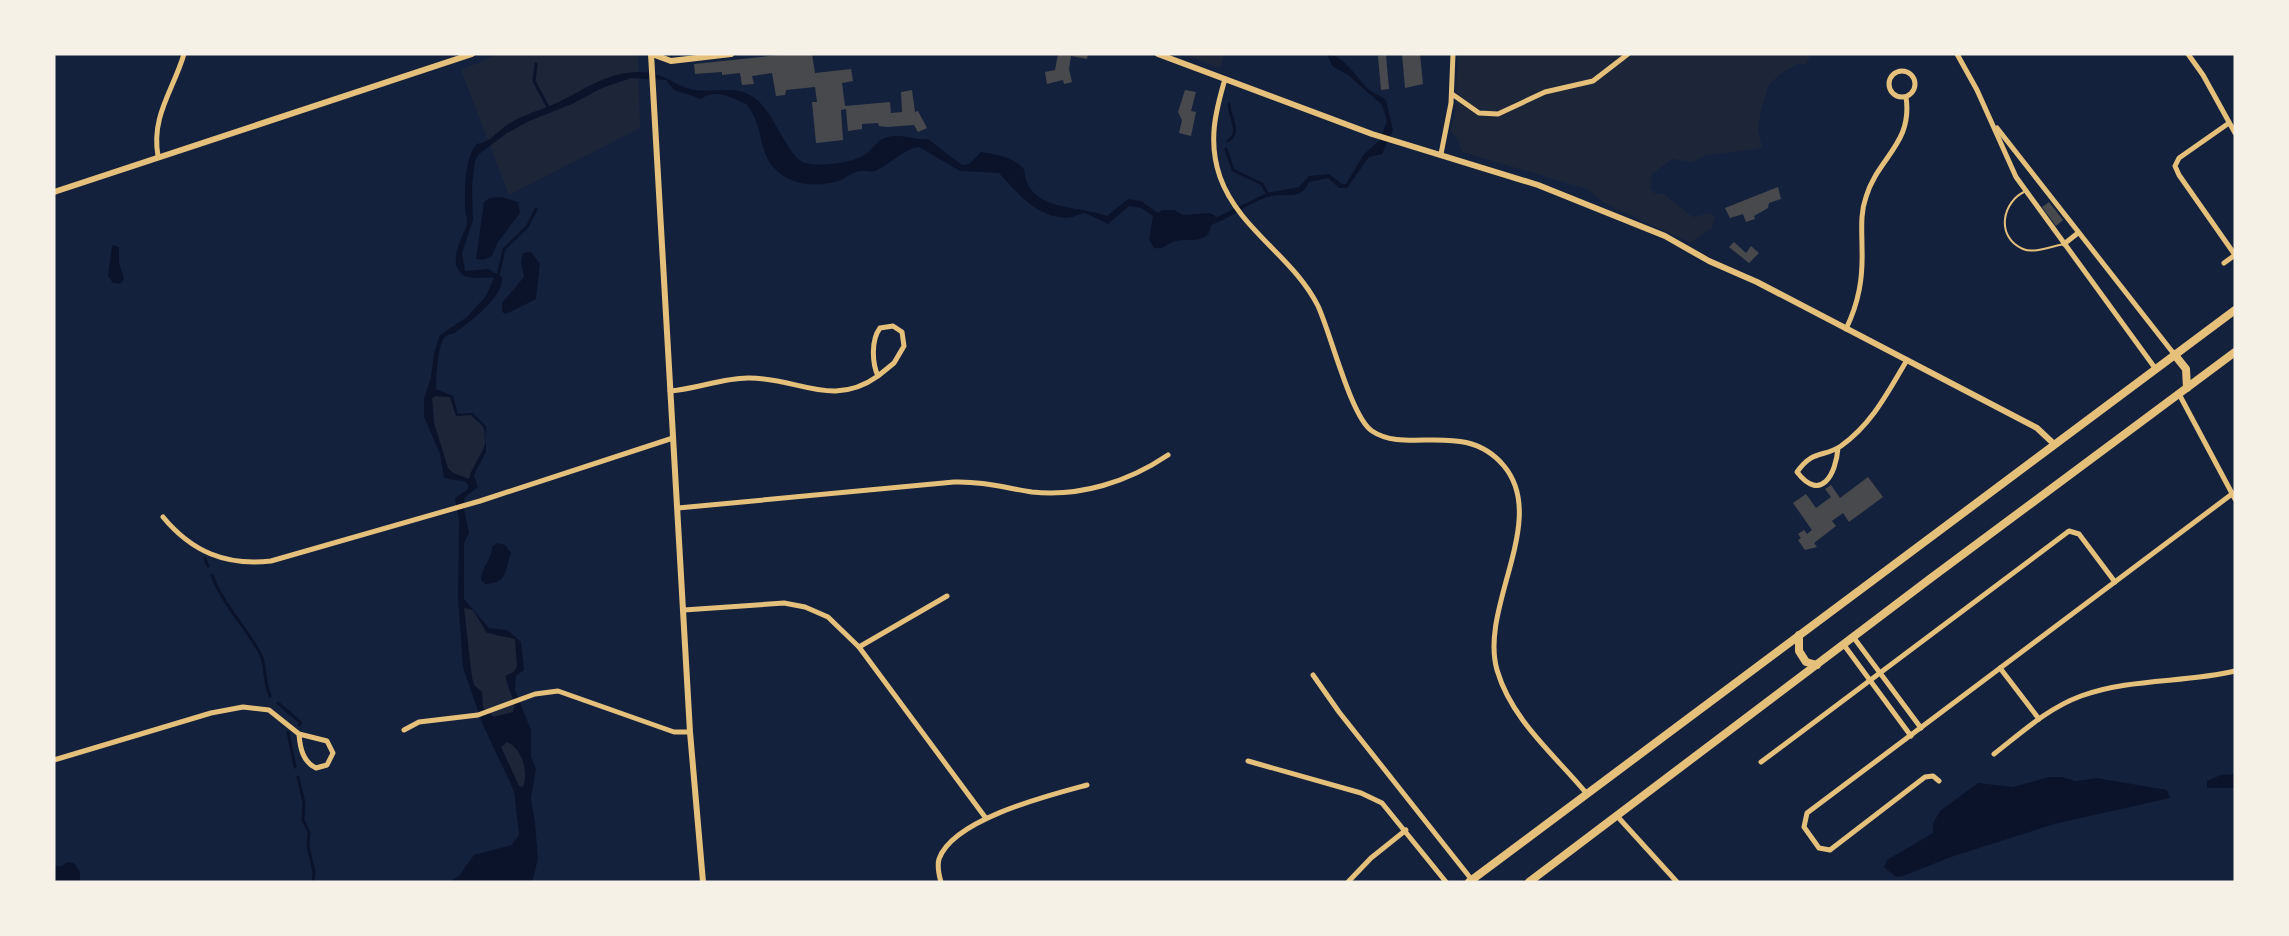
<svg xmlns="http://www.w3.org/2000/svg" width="2289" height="936" viewBox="0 0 2289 936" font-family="'PT Sans Narrow',sans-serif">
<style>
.green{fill:#1d2539}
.water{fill:#0b132b;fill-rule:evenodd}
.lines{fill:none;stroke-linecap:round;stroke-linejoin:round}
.stream{stroke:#0b132b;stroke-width:3}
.building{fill:#48494c}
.service{stroke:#e5c07b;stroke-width:2}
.minor{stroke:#e5c07b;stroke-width:5}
.tertiary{stroke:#e5c07b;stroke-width:6}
.primary{stroke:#e5c07b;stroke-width:8}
</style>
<rect width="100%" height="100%" fill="#14213d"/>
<g class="green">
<polygon points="499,54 633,54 638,57 640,128 509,195 461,70"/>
<polygon points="1182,54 1225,54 1220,68"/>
<polygon points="1458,54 1811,54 1806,64 1797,64 1779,75 1769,85 1761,110 1758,130 1762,147 1757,149 1707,155 1692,162 1672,159 1652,174 1650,189 1656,194 1664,194 1690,215 1694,217 1710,213 1715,217 1712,228 1691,243 1604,203 1587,189 1462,152 1458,139 1450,131 1455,113"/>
<polygon points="436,396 450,397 455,414 470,414 483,428 485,444 469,479 453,473 448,468 434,423 432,398"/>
<path d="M464,608L473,610L487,632L515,639L517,666L506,683L515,705L513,712L492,717C470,700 464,634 464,608Z"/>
<path d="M510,742C522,753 530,771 523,787L519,786L501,747L504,743Z"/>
</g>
<g class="water">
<path d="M1327,54C1342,54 1357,77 1366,87C1372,93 1380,95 1386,100L1393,130L1382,154L1369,157L1347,188H1339L1328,178L1309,182C1301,202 1283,192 1267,197C1247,204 1231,218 1211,225C1209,245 1189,238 1176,241C1167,243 1164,250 1154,248L1149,240L1153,216L1141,208L1129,206L1108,224L1085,213C1078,214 1072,218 1066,218C1036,217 1016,192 999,173L960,171L919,147C903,149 890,165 875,171C870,173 867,170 862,171C854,171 847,177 841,180C818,188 790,186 773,167C758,150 763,122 746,104C732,98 715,88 701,99L674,90L666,80L631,78L602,88L572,104L529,121L507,133L479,154L475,161L472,186L473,220L462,253L465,271L488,269L502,277C505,296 470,322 456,332C452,335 447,334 444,338C438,346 436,378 436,389L453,396L458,414L473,413L486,426V452L474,475L478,487L465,497L463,504L469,533L464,543V599L489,628L507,630L521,642L524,670L516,676L515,690L531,730V757L536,769L531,799L535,822L538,859L532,882H448L459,876L474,855L512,845L519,835L514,791L483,725L463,668L458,598L459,520L455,498L468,489V485L466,482L444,478L440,454L424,417V399L431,377L434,353L440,335L467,317L486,296L494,278C484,276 466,282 459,271C450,258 462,238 466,227C469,220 465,214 465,208C465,191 464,157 477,144C491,142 496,132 507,125C523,114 543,110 561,101C587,88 608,72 640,72C665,72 675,87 695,90C717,93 737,84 756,99C775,114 788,158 805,163C821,167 855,163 867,153C874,147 878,139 888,137C902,133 915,141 928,139L962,165L969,164L981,152C996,154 1013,157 1024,169C1028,213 1076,204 1107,216L1128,199L1141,201L1158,213L1162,210H1174L1183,215L1210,213L1217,217L1267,193L1299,187L1309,176L1329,174L1342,184H1346L1364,154L1380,140L1387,121L1382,105L1348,75L1332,66ZM436,396L450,397L456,416L471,415C474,419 479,421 482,425C495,443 472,463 469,479L453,473L448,468L434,423L432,398ZM464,608L473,610L487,633L515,639L517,666L515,671L505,676L515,705L513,712L494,717L483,708L482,692L474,685L472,678ZM507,742C522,748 529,772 523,787L519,786L501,747Z"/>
<polygon points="502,197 518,202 520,213 498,242 492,256 483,260 476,259 484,202 490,198"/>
<polygon points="112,245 119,247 119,262 124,279 120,284 113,283 108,276"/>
<polygon points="531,252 540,264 536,299 506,314 502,312 502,303 524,277 521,262 523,253"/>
<path d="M498,543L505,545L511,553C504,571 509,583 485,584L481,580C481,567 492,560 492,546Z"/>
<polygon points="2235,774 2235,788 2207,788 2207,781 2221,775"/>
<polygon points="2049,777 2062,777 2076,781 2097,778 2167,790 2170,798 2054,824 1951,857 1903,876 1896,877 1884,867 1887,860 1933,833 1933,823 1940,811 1978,783 2013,787"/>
<polygon points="67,862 74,863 80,872 80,882 54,882 54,866 62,866"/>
</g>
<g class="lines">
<g class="stream">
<polyline points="536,64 534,81 549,109"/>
<path d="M1228,141C1242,132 1229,117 1229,104"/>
<polyline points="1226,149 1233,170 1262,184 1268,195"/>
<polyline points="498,276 504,249 527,227 536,209"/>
<polyline points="205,559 208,566"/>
<path d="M212,575C223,605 246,627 261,655C265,661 264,683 270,696"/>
<polyline points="278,703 301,723 299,725"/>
<polyline points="288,732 295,767"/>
<polyline points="298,777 304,803 303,820 309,832 308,846 314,872 313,882"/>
</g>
</g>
<g class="building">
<polygon points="789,54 812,54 815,73 851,69 853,81 842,83 845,106 890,102 891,113 902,112 901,92 912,90 915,112 918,111 927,128 918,132 914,125 888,127 879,126 878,123 862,124 862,129 848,131 846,109 841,110 843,140 816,143 812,102 817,102 815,87 786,90 785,95 776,96 772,73 752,76 754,84 742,85 740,73 722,75 722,72 695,74 694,64"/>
<polygon points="1058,54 1088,54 1087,59 1071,56 1069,69 1072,82 1064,84 1063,80 1047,84 1045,72 1055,70"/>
<polygon points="1402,54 1420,54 1423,84 1405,88"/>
<polygon points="1386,55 1389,89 1381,90 1378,56"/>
<polygon points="1185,90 1196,92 1191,111 1196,112 1191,136 1179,133 1182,120 1178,112"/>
<polygon points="1778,187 1781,199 1769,203 1768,208 1754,216 1755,219 1746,222 1743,214 1730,218 1725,208"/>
<polygon points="2049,202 2063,220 2056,226 2042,207"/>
<polygon points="1734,242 1746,253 1751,246 1759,253 1749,263 1729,247"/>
<polygon points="1868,477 1883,497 1849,522 1843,513 1832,521 1836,526 1814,543 1817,547 1805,550 1798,540 1801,538 1798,534 1804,530 1807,534 1812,530 1793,503 1806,494 1816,508 1831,497 1825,489 1831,485 1840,498"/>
</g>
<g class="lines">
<path class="service" d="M2026,191C2002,201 1995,237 2023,249C2034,254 2052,246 2064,244"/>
<g class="minor">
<polyline points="1957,54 1977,90 2016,177 2155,368"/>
<polyline points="2188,54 2203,75 2235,133"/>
<circle cx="1902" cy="84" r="13"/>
<path d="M1225,79C1215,113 1208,142 1220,177C1239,230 1293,256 1318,306C1331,334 1351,417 1372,431C1407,455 1465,419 1504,466C1549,520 1479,607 1497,670C1512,721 1555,755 1587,794"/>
<polyline points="1452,94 1479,113 1498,114 1545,92 1593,81 1628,54"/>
<polyline points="1997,128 2174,354"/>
<polyline points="1441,154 1451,103 1453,54"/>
<path d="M158,156C151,116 173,91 184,54"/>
<polyline points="2064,244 2078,233"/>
<polyline points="2224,263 2235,255 2179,175 2175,166 2179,158 2229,123"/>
<path d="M1846,329C1859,302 1863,278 1862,248C1862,230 1860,214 1866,197C1878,157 1913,144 1906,97"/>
<path d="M670,391C697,389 722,378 748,378C797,377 832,409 878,376C872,363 871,340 880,328L893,326L902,332L904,346L894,363L878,376"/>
<polyline points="2179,394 2235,499"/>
<path d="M1838,448C1836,474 1821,503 1797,472C1813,449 1823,458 1841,446C1872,424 1888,392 1907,360"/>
<path d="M678,508L954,482C981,481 1006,488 1032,492C1080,497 1128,482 1168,455"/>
<path d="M163,517C192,552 226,566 271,561L480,501L673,438"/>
<polyline points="684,610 784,603 805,607 828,617 859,647 985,817"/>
<polyline points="1854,638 1921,728"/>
<polyline points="1844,645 1911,736"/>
<polyline points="859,647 947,596"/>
<polyline points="2000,668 2039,719"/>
<polyline points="1313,675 1339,712 1472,880"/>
<polyline points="404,730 419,722 478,715 535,694 558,691 674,732 690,732"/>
<path d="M1994,754C2021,733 2048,708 2081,696C2130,678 2185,683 2235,671"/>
<path d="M54,760L211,713L243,707L269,710L299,734L327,741L333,753L327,765L316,768C303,762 300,748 299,734"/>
<polyline points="1248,761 1361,793 1382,803 1446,882"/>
<polyline points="1761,762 2069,531 2079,534 2115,582"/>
<polyline points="1939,781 1933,776 1925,777 1830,850 1819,848 1804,827 1807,813 2232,494"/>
<polyline points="1617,816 1677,882"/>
<path d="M941,882C939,875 937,866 939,859C953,819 1050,795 1087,785"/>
<polyline points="1348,882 1371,858 1406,830"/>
</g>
<g class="tertiary">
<polyline points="651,54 690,732 703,882"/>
<polyline points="652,54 671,61 731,54"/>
<polyline points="1158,54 1372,134 1538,185 1665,236 1709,261 1757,282 2037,428 2054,444"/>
<polyline points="54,192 472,54"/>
</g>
<g class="primary">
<polyline points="2174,354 2186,369 2187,388"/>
<polyline points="1799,635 1799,651 1806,662 1817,665"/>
<polyline points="1469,882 2235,310"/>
<polyline points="1529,882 1931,578 2235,352"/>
</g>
</g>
<rect width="2289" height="936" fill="none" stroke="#f6f1e7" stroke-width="111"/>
</svg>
